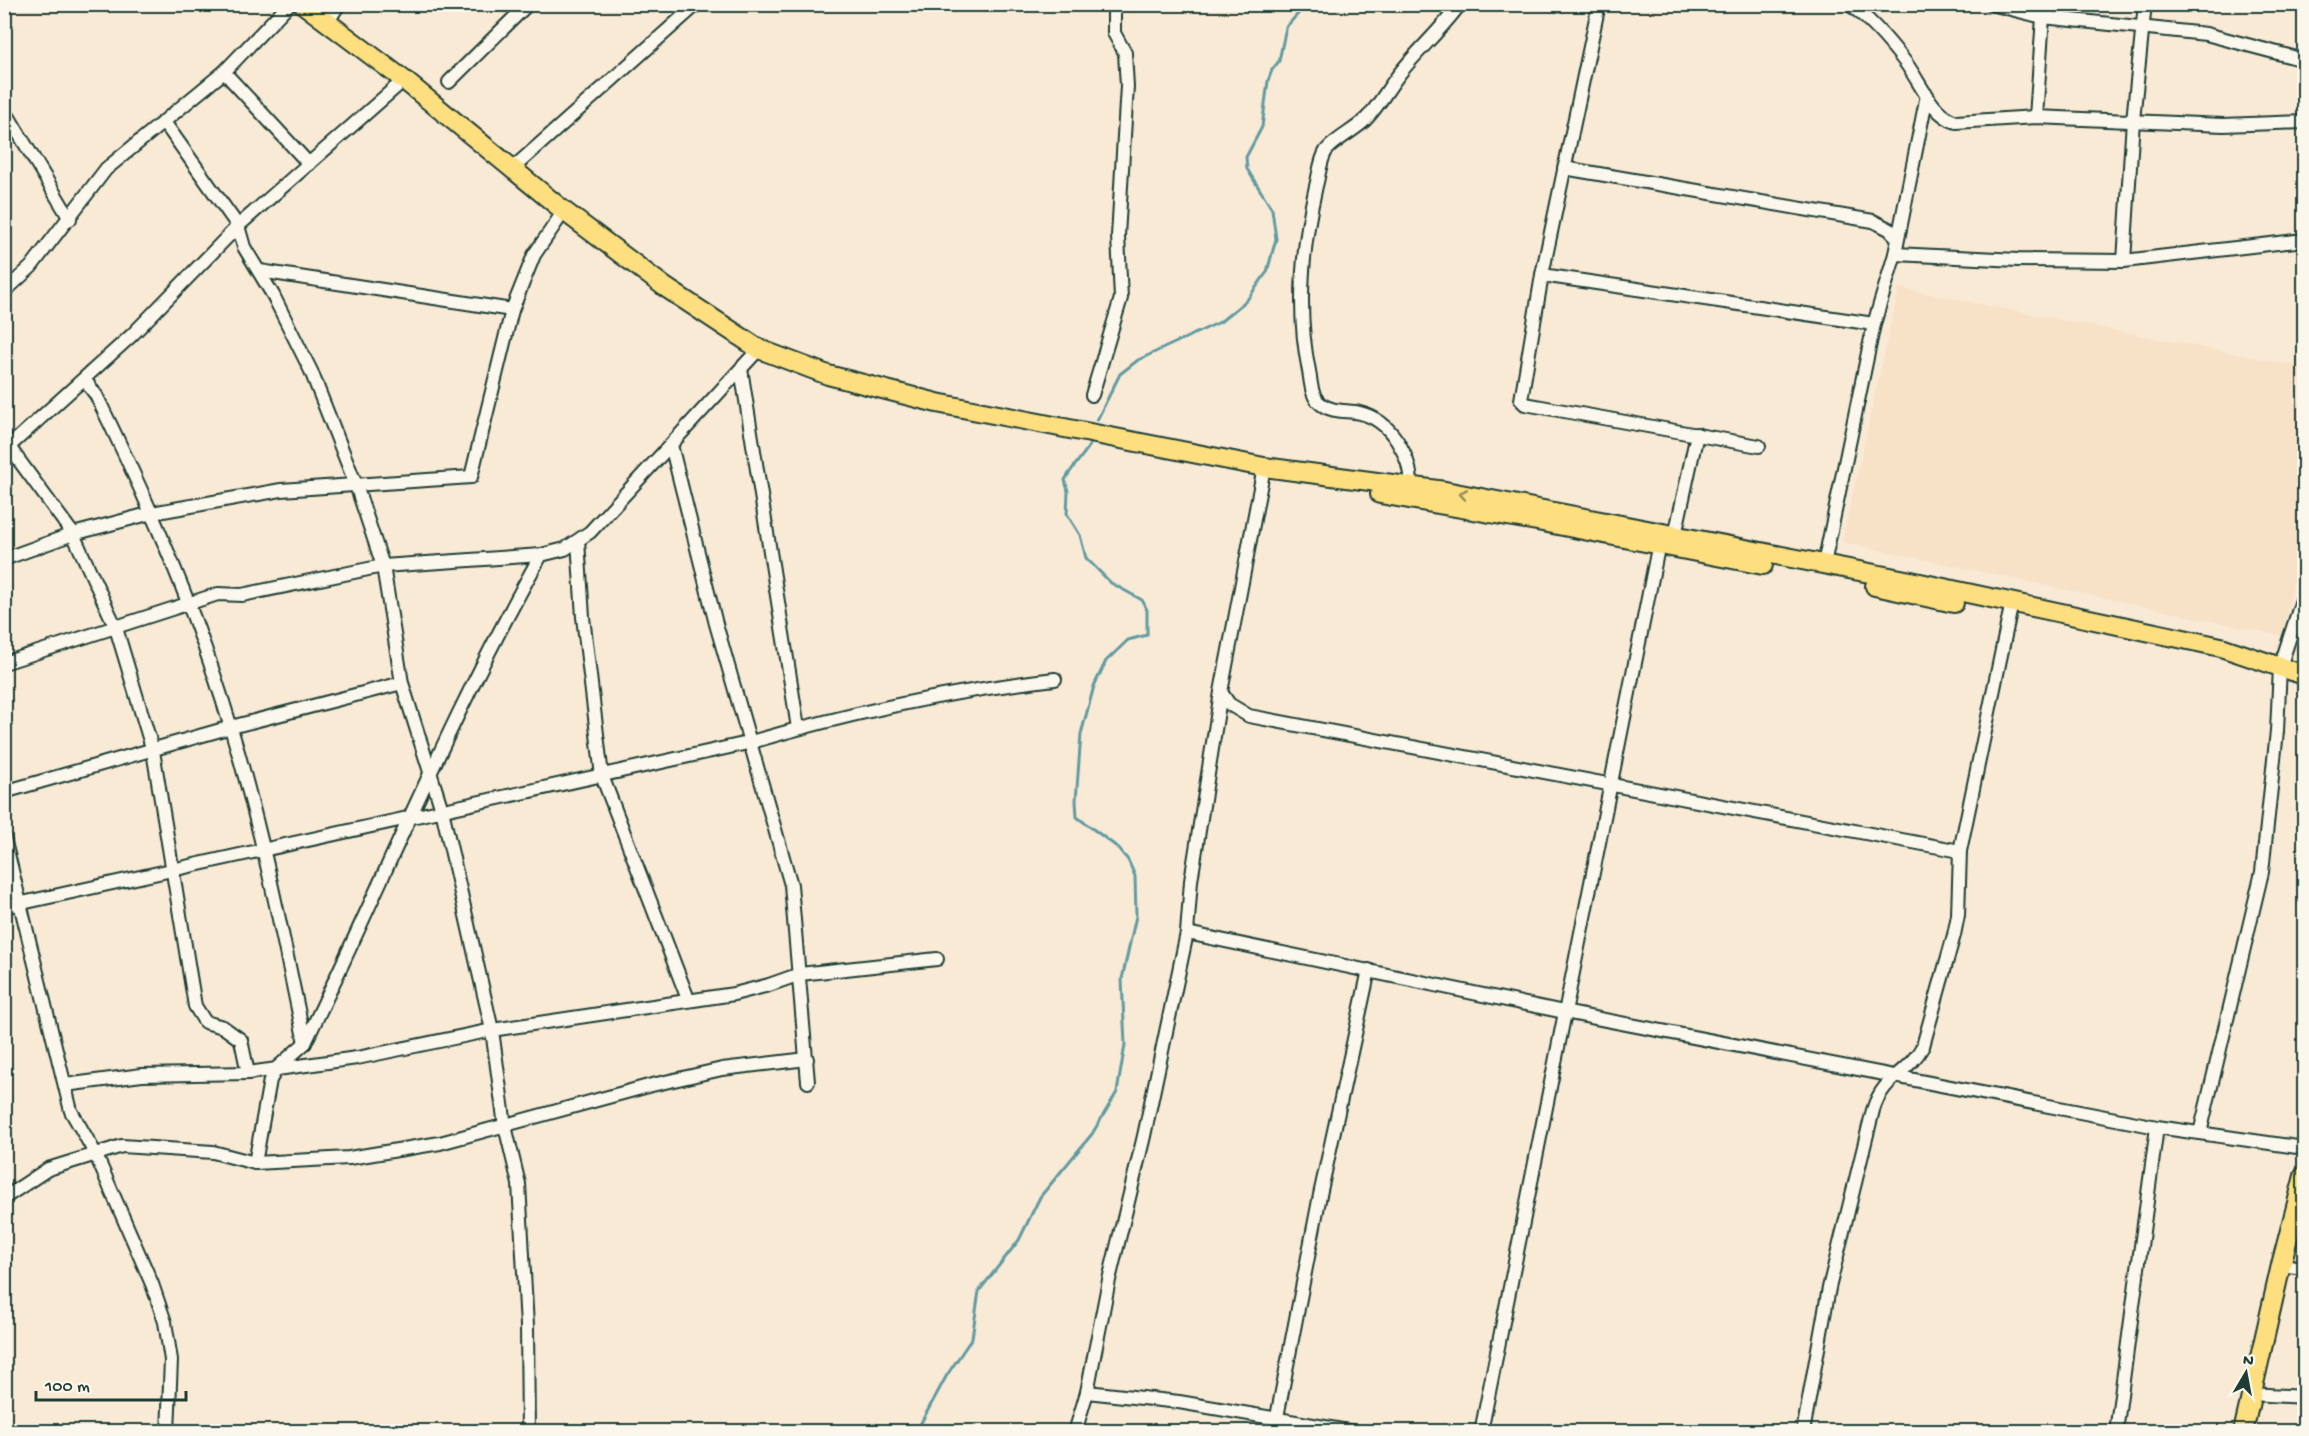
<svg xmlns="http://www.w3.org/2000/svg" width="2309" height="1436" viewBox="0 0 2309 1436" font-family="'Gochi Hand',sans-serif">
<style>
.built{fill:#f7e1c7}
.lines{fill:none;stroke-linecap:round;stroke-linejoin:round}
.stream{stroke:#609ba2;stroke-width:3}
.minor-casing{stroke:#1f3d34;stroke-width:16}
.primary-casing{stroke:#1f3d34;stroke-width:22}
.minor{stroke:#fbf7ec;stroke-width:12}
.primary{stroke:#fddf80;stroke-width:18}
.oneway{stroke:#8e8e5a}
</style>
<rect width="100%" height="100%" fill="#f9ead6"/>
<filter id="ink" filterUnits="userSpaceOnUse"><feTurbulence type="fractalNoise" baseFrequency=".0167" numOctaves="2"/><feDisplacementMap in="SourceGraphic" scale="12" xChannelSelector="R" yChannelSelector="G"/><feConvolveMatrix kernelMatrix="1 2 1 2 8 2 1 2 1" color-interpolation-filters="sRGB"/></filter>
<g filter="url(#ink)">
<polygon class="built" points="1899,288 2303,367 2293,402 2304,404 2304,535 2282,636 1842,542"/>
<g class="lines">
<g class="stream">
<polyline points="1097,420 1120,374 1138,360 1220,322 1247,300 1267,272 1276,239 1272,209 1247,169 1246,157 1262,127 1268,81 1272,70 1279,61 1286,27 1307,4"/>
<path d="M916,1432L947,1375L972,1338L979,1291L1019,1240L1040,1197L1092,1134L1117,1092L1125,1045L1122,979L1136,916L1135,876L1128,860L1117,847L1077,817L1076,801L1081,734L1094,686L1106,661L1128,640L1147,635V610L1142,600L1111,583L1086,558L1080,535L1067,514L1068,491L1065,480C1074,464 1085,455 1093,439"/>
</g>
<defs>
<g id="minor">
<polyline points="1599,4 1542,275 1521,400 1525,404 1759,446"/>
<path d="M1849,4C1870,19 1889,41 1905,62C1920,81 1931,114 1956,122L2036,117L2223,125L2304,122"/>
<polyline points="1991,4 2043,17 2206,34 2304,60"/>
<polyline points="327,23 339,4"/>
<polyline points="224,72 309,164"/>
<polyline points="449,82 528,4"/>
<polyline points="4,109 70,219"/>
<polyline points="2036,117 2043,17"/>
<polyline points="164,122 238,226 244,247 273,295 311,371 356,485 383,566 402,683 442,810 492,1030 505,1126 519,1184 527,1326 528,1432"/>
<polyline points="1564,168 1873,221 1889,229 1897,237"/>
<polyline points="512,169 697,4"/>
<polyline points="1895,254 2018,260 2124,261 2304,240"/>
<polyline points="2124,261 2133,120 2145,4"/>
<polyline points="260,271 512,310"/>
<polyline points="1542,275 1874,324"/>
<polyline points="4,292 31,267 106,169 224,72 289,4"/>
<polyline points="741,369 798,728"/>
<path d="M84,379L96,395C149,502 197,613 231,728C262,831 283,937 305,1043"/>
<polyline points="1092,395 1121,298 1118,236 1127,86 1125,53 1114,33 1114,4"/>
<polyline points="4,440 73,534 116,628 153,751 195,1006 205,1022 223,1027 241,1040 248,1073"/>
<polyline points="671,445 716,624 791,885 808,1082"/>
<polyline points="4,451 132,335 238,226 404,80"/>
<polyline points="1264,467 1221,692 1229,704 1249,716 1960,851"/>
<path d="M1411,486C1411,456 1391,420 1360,413C1347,410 1333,413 1321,404C1311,397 1311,382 1309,371C1296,309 1302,247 1316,186C1319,176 1320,160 1326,151C1333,141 1355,130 1365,120C1379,106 1388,88 1400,73C1419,49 1442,29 1460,4"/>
<polyline points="1674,540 1697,434"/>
<polyline points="578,541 583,617 602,776 688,999"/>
<polyline points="4,559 73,534 152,513 281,490 471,477 512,310 534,255 564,211"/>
<polyline points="1824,564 1874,324 1895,254 1927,95"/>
<polyline points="4,663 218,594 242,595 383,566 541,555 565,549 590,532 759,349"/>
<polyline points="4,792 231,727 402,683"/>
<polyline points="4,838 71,1111 95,1153 152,1284 165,1322 171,1360 168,1432"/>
<path d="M4,907L748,743C849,713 951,691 1055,679"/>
<polyline points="1187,933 1564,1012 2157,1127 2304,1148"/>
<polyline points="65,1085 142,1075 248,1073 357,1058 492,1030 734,994 769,985 800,974 937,959"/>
<polyline points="2200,1133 2262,872 2277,731 2280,667 2304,594"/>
<path d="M255,1163L270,1080L277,1068L305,1043C384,880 452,712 541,555"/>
<polyline points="4,1198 48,1169 122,1146 213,1152 255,1163 349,1158 440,1143 652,1085 722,1069 807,1059"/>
<polyline points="2281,1265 2304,1268"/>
<polyline points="1087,1392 1179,1402 1354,1432"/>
<polyline points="2250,1394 2304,1397"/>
<polyline points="1277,1417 1320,1195 1369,970"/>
<polyline points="1075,1432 1087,1392 1109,1280 1144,1136 1187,933 1191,881 1221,692"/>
<polyline points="1481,1432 1660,538"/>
<path d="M1803,1432L1829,1288L1873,1110C1884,1075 1907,1075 1923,1046L1954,935L1958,915L1960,851L2012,602"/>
<polyline points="2116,1432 2157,1127"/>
</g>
<g id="primary">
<polyline points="303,4 404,80 564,211 665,287 759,349 828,375 937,403 1264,467 1445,491 1911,581 2221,647 2304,675"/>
<polyline points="1380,494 1537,521 1763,565"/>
<polyline points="1875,586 1954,603"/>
<polyline points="2243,1432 2281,1265 2304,1176"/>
</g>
</defs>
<use href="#minor" class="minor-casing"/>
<use href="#primary" class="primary-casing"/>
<use href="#minor" class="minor"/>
<use href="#primary" class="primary"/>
</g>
<defs><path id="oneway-chevron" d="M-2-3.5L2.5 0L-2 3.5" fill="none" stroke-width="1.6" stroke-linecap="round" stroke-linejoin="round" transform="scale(1.5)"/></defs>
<use class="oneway" href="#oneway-chevron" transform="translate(1463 494) rotate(-170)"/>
</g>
<rect width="2309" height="1436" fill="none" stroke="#fbf7ec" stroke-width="24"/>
<rect x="12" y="12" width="2285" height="1412" fill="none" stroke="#1f3d34" stroke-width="2" filter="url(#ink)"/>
<g transform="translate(2246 1373) rotate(10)" stroke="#fbf7ec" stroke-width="4.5" paint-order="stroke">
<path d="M0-4.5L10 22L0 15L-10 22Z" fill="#1f3d34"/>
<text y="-9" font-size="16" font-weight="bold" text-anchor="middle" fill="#1f3d34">N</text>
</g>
<path d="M36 1391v9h150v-9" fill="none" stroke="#1f3d34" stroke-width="3"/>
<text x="45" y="1391" font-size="18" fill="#1f3d34" stroke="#fbf7ec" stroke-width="4.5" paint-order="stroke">100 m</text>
</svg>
